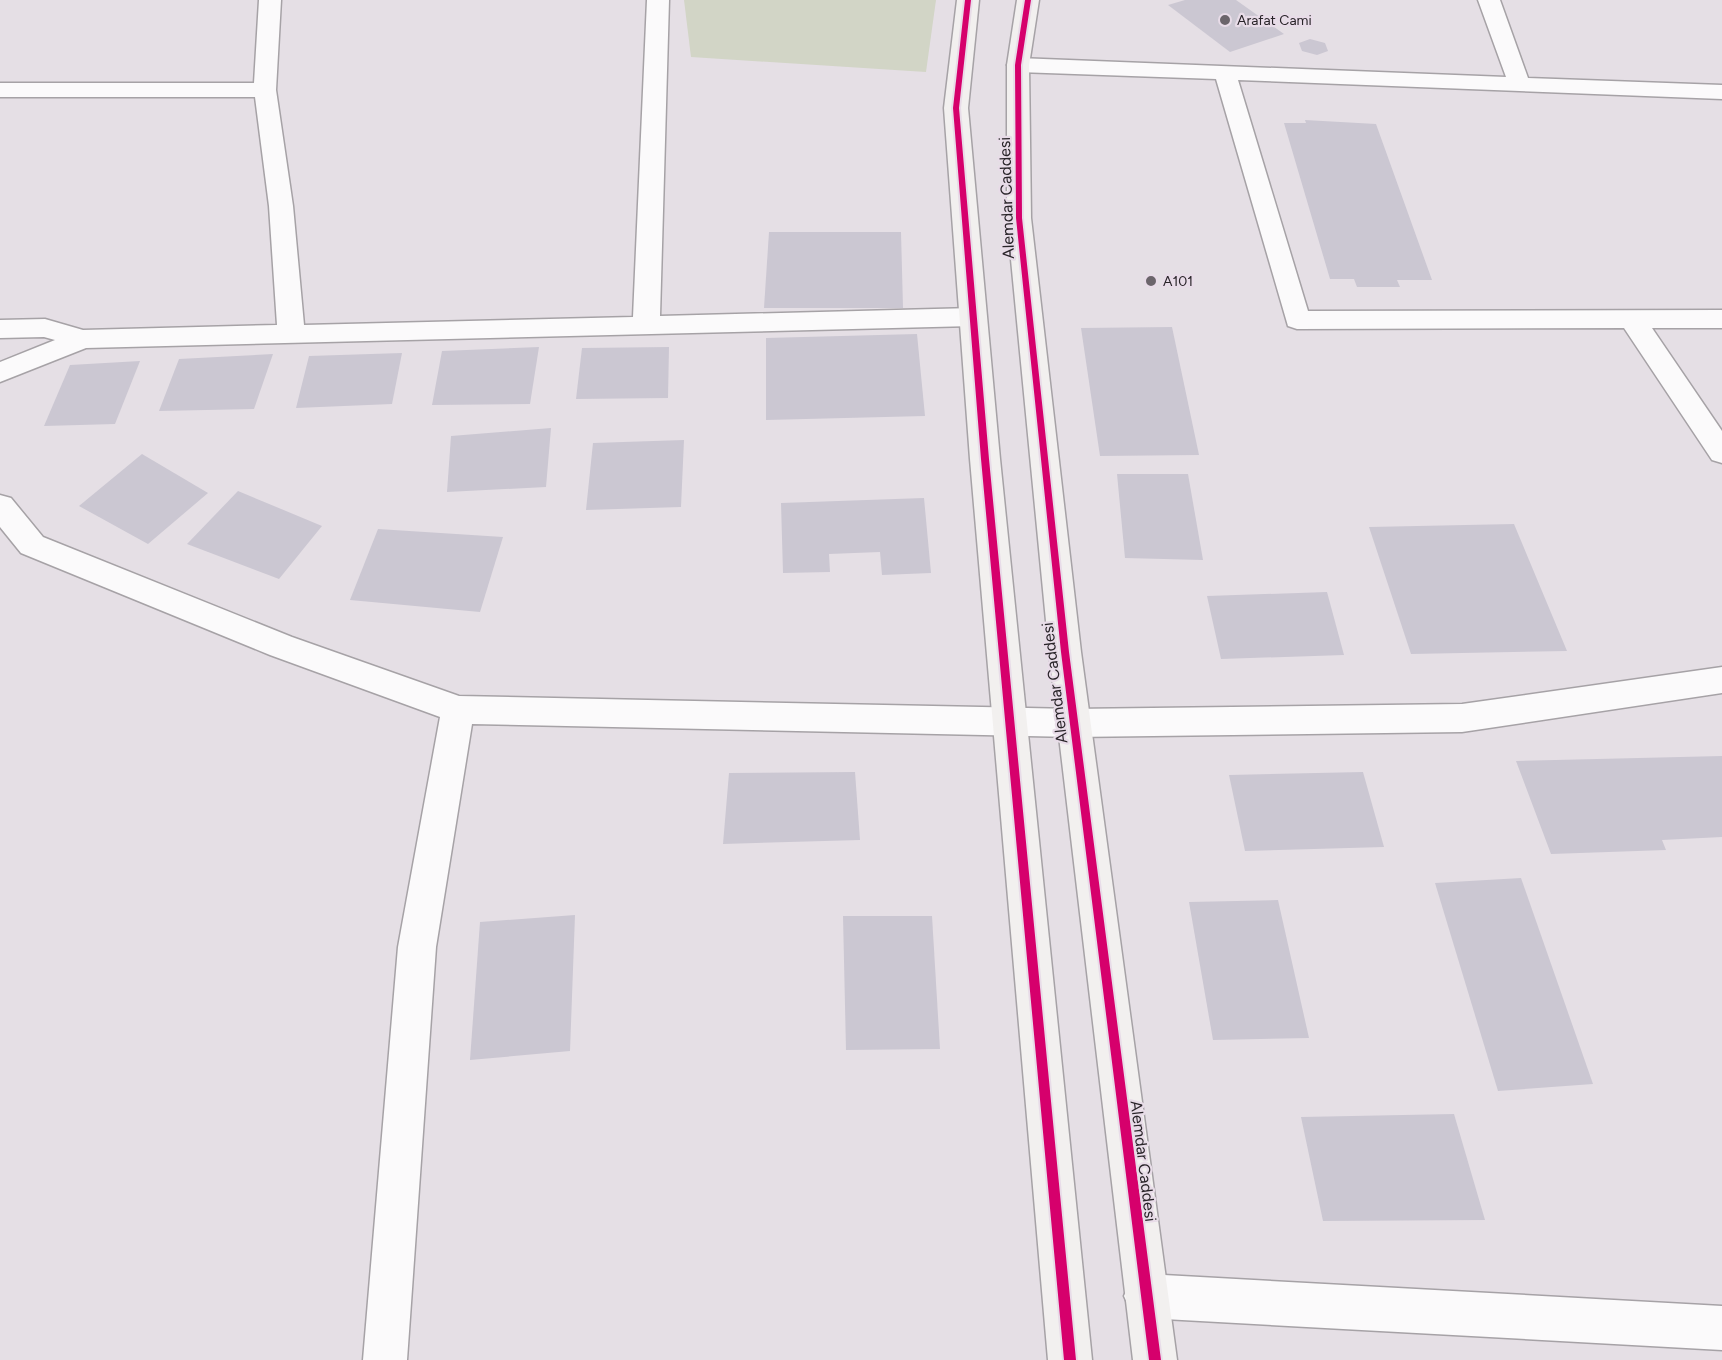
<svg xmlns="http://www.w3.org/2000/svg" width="1722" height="1360" viewBox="0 0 1722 1360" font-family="Figtree,sans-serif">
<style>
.green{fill:#d2d5c6}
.building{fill:#cbc7d2}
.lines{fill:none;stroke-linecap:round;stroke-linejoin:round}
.street-casing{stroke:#a6a2a6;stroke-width:3}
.secondary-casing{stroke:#a6a2a6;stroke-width:3}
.street{fill:#fbfafb;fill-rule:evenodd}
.secondary{fill:#f2f0ef;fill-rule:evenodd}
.cycleway-casing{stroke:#e8dce8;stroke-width:4}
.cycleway{fill:#d6006c;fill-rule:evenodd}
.poi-dot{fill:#6b656b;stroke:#e8dce8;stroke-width:2}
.labels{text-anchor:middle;stroke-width:4.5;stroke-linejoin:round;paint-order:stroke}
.far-poi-label{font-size:14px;fill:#292429;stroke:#e8dce8;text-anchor:start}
.street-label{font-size:16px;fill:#292429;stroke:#e8dce8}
</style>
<rect width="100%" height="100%" fill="#e5dfe5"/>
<polygon class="green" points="684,0 936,0 926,72 691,57"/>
<g class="building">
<polygon points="1185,0 1236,0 1284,34 1230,52 1168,5"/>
<polygon points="1310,39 1325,43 1328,51 1317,55 1302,51 1299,43"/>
<polygon points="1305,120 1376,124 1432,280 1397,280 1400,287 1357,287 1354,279 1330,279 1284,123 1306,123"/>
<polygon points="769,232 901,232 903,308 764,308"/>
<polygon points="1172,327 1199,455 1100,456 1081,328"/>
<polygon points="917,334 925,416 766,420 766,338"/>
<polygon points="539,347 530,404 432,405 442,351"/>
<polygon points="669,347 668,398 576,399 582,348"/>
<polygon points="402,353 392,404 296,408 309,356"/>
<polygon points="273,354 254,409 159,411 179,359"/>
<polygon points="140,361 115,424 44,426 70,365"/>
<polygon points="551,428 546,487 447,492 451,436"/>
<polygon points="684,440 681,507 586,510 593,443"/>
<polygon points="142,454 208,493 148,544 79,506"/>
<polygon points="1117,474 1188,474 1203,560 1125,558"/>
<polygon points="238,491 322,526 279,579 187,544"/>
<polygon points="924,498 931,573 882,575 880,552 829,554 830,572 783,573 781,503"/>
<polygon points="1514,524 1567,651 1411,654 1369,527"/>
<polygon points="378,529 503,537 480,612 350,600"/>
<polygon points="1327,592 1344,655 1221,659 1207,596"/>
<polygon points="1722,756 1722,837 1662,840 1666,850 1551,854 1516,761"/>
<polygon points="855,772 860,840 723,844 729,773"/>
<polygon points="1363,772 1384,847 1245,851 1229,775"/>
<polygon points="1521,878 1593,1084 1498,1091 1435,883"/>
<polygon points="1278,900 1309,1038 1213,1040 1189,902"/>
<polygon points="575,915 570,1051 470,1060 480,922"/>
<polygon points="843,916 932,916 940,1049 846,1050"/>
<polygon points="1454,1114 1485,1220 1323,1221 1301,1117"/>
</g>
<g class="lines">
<defs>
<g id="street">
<polygon points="259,0 281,0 276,90 293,206 304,325 633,317 647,0 669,0 660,316 973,308 982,311 986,317 982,323 973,326 86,348 0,382 0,362 55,340 44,337 0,338 0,320 45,319 83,330 277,325 269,206 255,97 0,97 0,83 254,83"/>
<polygon points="1478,0 1500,0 1528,78 1722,85 1722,99 1238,80 1308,311 1722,310 1722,328 1652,328 1722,431 1722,463 1712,460 1624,328 1297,329 1288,326 1216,79 1018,72 1010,70 1007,65 1010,60 1018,58 1506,77"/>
<polygon points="0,495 11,498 43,537 292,637 459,696 1073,709 1462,704 1722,667 1722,693 1462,732 1073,737 472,724 436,947 407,1360 363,1360 398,947 440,717 270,655 21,553 0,527"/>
<polygon points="1146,1274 1722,1306 1722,1350 1146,1318 1131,1311 1124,1296 1131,1281"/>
</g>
<g id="secondary">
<polygon points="957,0 979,0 968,108 1000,459 1092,1360 1048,1360 970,459 944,108"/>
<polygon points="1017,0 1039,0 1029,65 1031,218 1081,652 1177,1360 1133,1360 1049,652 1007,218 1007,65"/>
</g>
</defs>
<use href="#street" class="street-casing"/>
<use href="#secondary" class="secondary-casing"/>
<use href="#street" class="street"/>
<use href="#secondary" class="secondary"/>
<defs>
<g id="cycleway">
<polygon points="965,0 971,0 959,108 989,459 1076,1360 1064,1360 981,459 953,108"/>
<polygon points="1025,0 1031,0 1021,65 1022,218 1069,652 1161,1360 1149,1360 1061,652 1016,218 1015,65"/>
</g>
</defs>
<use href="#cycleway" class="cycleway-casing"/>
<use href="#cycleway" class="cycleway"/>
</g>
<g class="poi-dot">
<circle cx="1225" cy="20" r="6"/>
<circle cx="1151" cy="281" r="6"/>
</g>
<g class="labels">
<g class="far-poi-label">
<text x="1237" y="25">Arafat Cami</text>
<text x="1163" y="286">A101</text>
</g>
<g class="street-label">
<text transform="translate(1006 198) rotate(-92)" y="6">Alemdar Caddesi</text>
<text transform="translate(1054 683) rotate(-97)" y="6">Alemdar Caddesi</text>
<text transform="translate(1144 1161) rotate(83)" y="6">Alemdar Caddesi</text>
</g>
</g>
</svg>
